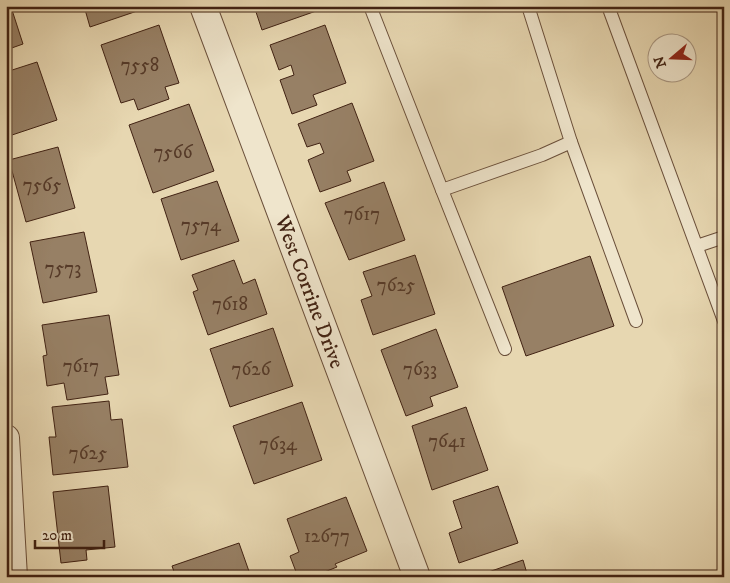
<svg xmlns="http://www.w3.org/2000/svg" width="730" height="583" viewBox="0 0 730 583" font-family="'IM FELL DW Pica',serif">
<style>
.building{fill:#978065;stroke:#412213}
.lines{fill:none;stroke-linecap:round;stroke-linejoin:round}
.service-casing{stroke:#6a4f3a;stroke-width:14}
.minor-casing{stroke:#6a4f3a;stroke-width:28}
.service{stroke:#efe5cc;stroke-width:12}
.minor{stroke:#efe5cc;stroke-width:26}
.labels{text-anchor:middle;stroke-width:4;stroke-linejoin:round;paint-order:stroke}
.number-label{font-size:19px;fill:#563a28}
.street-label{font-size:21px;fill:#412213;stroke:#efe5cc}
</style>
<rect width="100%" height="100%" fill="#e7d7b1"/>
<filter id="stains"><feTurbulence type="fractalNoise" baseFrequency=".004" numOctaves="4"/><feColorMatrix values="0 0 0 0 .2 0 0 0 0 .09 0 0 0 0 .02 0 0 0 .5 -.17"/></filter>
<radialGradient id="worn" r=".72"><stop offset=".6" stop-color="#630" stop-opacity="0"/><stop offset="1" stop-color="#630" stop-opacity=".3"/></radialGradient>
<g class="building">
<polygon points="6,6 20,6 12,10 23,44 6,50"/>
<polygon points="84,6 152,6 90,27"/>
<polygon points="254,6 317,6 319,10 262,30"/>
<polygon points="159,25 179,83 165,87 169,99 138,110 134,99 121,103 101,45"/>
<polygon points="325,25 346,83 313,95 317,105 292,114 280,80 294,75 291,65 279,70 270,45"/>
<polygon points="37,62 57,120 6,137 6,72"/>
<polygon points="352,103 374,161 347,171 351,181 320,192 308,160 324,153 320,143 307,147 298,124"/>
<polygon points="189,104 214,171 153,193 129,125"/>
<polygon points="58,147 75,208 26,222 9,160"/>
<polygon points="217,181 239,241 181,260 161,199"/>
<polygon points="384,182 405,240 349,260 325,203"/>
<polygon points="84,232 97,292 43,303 30,242"/>
<polygon points="415,255 435,314 373,335 361,300 372,296 363,272"/>
<polygon points="590,256 614,326 526,356 502,287"/>
<polygon points="234,260 243,284 255,279 267,314 208,335 193,292 198,290 192,275"/>
<polygon points="109,315 119,375 105,377 108,394 67,400 64,383 47,386 43,356 47,355 42,325"/>
<polygon points="273,328 293,386 230,407 210,349"/>
<polygon points="436,329 458,387 430,397 433,406 406,416 381,350"/>
<polygon points="109,401 111,420 122,419 128,467 53,475 49,437 56,437 52,407"/>
<polygon points="302,402 322,460 254,484 233,426"/>
<polygon points="466,407 488,470 432,490 412,426"/>
<polygon points="108,486 115,547 86,550 87,560 61,563 53,492"/>
<polygon points="498,486 518,543 459,563 449,533 462,528 453,501"/>
<polygon points="346,497 367,551 335,564 337,567 312,577 298,577 290,556 299,552 287,519"/>
<polygon points="239,543 251,577 176,577 172,566"/>
<polygon points="523,560 528,577 478,577 477,576"/>
</g>
<g class="lines">
<defs>
<g id="service">
<polyline points="370,6 442,190 542,155 571,142 528,6"/>
<polyline points="608,6 724,321"/>
<polyline points="571,142 636,321"/>
<polyline points="442,190 505,349"/>
<polyline points="697,246 724,237"/>
</g>
<g id="minor">
<path id="s1" d="M203,6L417,577"/>
<polyline points="6,438 14,577"/>
</g>
</defs>
<use href="#service" class="service-casing"/>
<use href="#minor" class="minor-casing"/>
<use href="#service" class="service"/>
<use href="#minor" class="minor"/>
</g>
<g class="labels">
<g class="number-label">
<text x="140" y="71">7558</text>
<text x="173" y="158">7566</text>
<text x="42" y="191">7565</text>
<text x="362" y="220">7617</text>
<text x="201" y="231">7574</text>
<text x="63" y="274">7573</text>
<text x="396" y="291">7625</text>
<text x="230" y="310">7618</text>
<text x="81" y="372">7617</text>
<text x="251" y="375">7626</text>
<text x="420" y="375">7633</text>
<text x="447" y="447">7641</text>
<text x="278" y="450">7634</text>
<text x="88" y="459">7625</text>
<text x="327" y="542">12677</text>
</g>
<g class="street-label">
<text dy="7" stroke="none"><textPath href="#s1" startOffset="305">West Corrine Drive</textPath></text>
</g>
</g>
<rect width="730" height="583" fill="none" stroke="#e7d7b1" stroke-width="25"/>
<rect x="8" y="8" width="715" height="568" fill="none" stroke="#412213" stroke-width="2.5"/>
<rect x="12" y="12" width="705" height="558" fill="none" stroke="#412213"/>
<g transform="translate(672 58) rotate(251)"><circle r="24" fill="#efe5cc" stroke="#a99782"/>
<path d="M0-4L9 19L0 12L-9 19Z" fill="#8f2418"/>
<text y="-8" font-size="14" font-weight="bold" text-anchor="middle" fill="#412213">N</text>
</g>
<path d="M35 540v8h69v-8" fill="none" stroke="#412213" stroke-width="2.5"/>
<text x="42" y="540" font-size="15" fill="#412213" stroke="#efe5cc" stroke-width="4" paint-order="stroke">20 m</text>
<rect width="100%" height="100%" filter="url(#stains)"/>
<rect width="100%" height="100%" fill="url(#worn)"/>
</svg>
